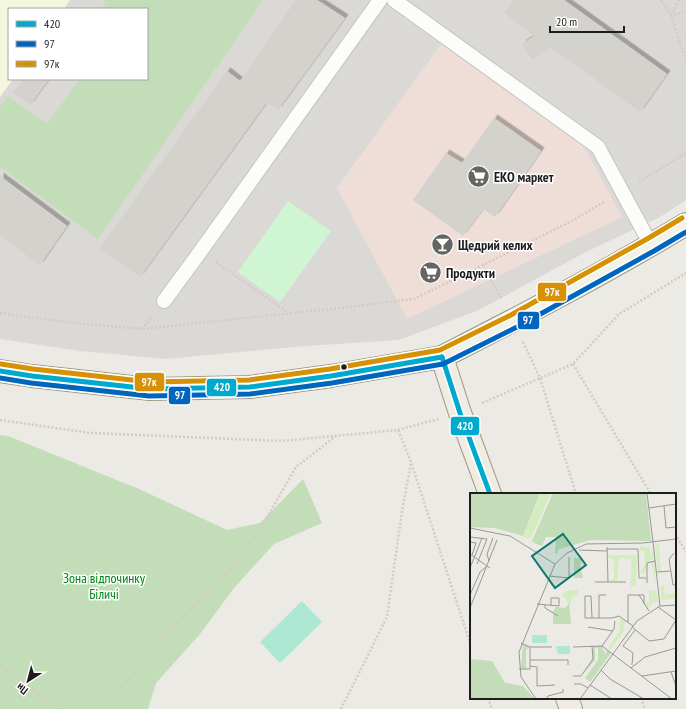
<svg xmlns="http://www.w3.org/2000/svg" width="686" height="709" viewBox="0 0 686 709" font-family="'PT Sans Narrow',sans-serif">
<style>
.residential{fill:#dbd9d6;fill-rule:evenodd}
.commercial{fill:#efddd8}
.education{fill:#f5f6de}
.forest{fill:#c2ddb7}
.park{fill:#d0f5d3}
.pitch{fill:#ace8d3}
.building{fill:#d4d2cd;filter:url(#shadow)}
.lines{fill:none;stroke-linecap:round;stroke-linejoin:round}
.lane-casing{stroke:#c4c4c1;stroke-width:16}
.secondary-casing{stroke:#92957c;stroke-width:24}
.primary-casing{stroke:#a29a81;stroke-width:24}
.path{stroke:#d7c9c4;stroke-width:2.5;stroke-dasharray:2 2;stroke-linecap:butt}
.lane{stroke:#fcfcfb;stroke-width:14}
.secondary{stroke:#f2f3e8;stroke-width:22}
.primary{stroke:#f0ece3;stroke-width:22}
.bus-1-casing{stroke:#fff;stroke-width:8}
.bus-2-casing{stroke:#fff;stroke-width:8}
.bus-3-casing{stroke:#fff;stroke-width:8}
.bus-1{stroke:#00a9ce;stroke-width:5}
.bus-2{stroke:#0065bd;stroke-width:5}
.bus-3{stroke:#d69104;stroke-width:5}
.bus-dot{fill:#1d1d1d;stroke:#fff;stroke-width:1.5}
.labels{text-anchor:middle;stroke-width:3;stroke-linejoin:round;paint-order:stroke}
.poi-label{font-size:14px;font-weight:bold;fill:#1d1d1d;stroke:#fff;text-anchor:start}
.park-label{font-size:14px;fill:#018417;stroke:#fff}
.inset-road{fill:none;stroke:#999894;stroke-width:1}
.view{fill:#0f766e;fill-opacity:0.15;stroke:#0f766e;stroke-width:2}
.inset-edge{fill:none;stroke:#1d1d1d;stroke-width:2}
.line-badge{stroke:#fff;stroke-width:1.5}
.badge-label{font-size:11px;text-anchor:middle;font-weight:bold;fill:#fff}
</style>
<defs>
<filter id="shadow"><feDropShadow dx="3.5" dy="-3.5" stdDeviation="0" flood-color="#0004"/></filter>
</defs>
<rect width="100%" height="100%" fill="#eceae4"/>
<path class="residential" d="M0,0H686V200L660,217L584,253L479,310L399,340L305,346L166,359L80,351L0,339ZM9,9H147V79H9Z"/>
<polygon class="commercial" points="441,44 584,146 622,217 407,319 337,188"/>
<polygon class="education" points="0,0 70,0 64,9 9,9 9,79 13,79 0,97"/>
<g class="forest">
<polygon points="103,0 263,0 98,239 0,167 0,107 8,96 47,124 80,79 147,79 147,9 101,9 106,2"/>
<polygon points="0,435 8,436 139,489 227,530 260,523 303,479 322,523 274,544 234,588 200,634 156,683 148,709 0,709"/>
</g>
<polygon class="park" points="288,201 331,231 280,302 238,272"/>
<polygon class="pitch" points="302,601 322,622 280,663 260,642"/>
<g class="building">
<polygon points="296,0 317,0 345,18 278,110 267,102 140,277 99,249 227,71 240,81"/>
<polygon points="514,0 564,0 667,74 640,112 550,47 532,60 522,44 534,36 504,13"/>
<polygon points="23,79 49,79 30,105 13,93"/>
<polygon points="494,118 541,151 495,217 483,209 463,236 413,200 446,153 462,163"/>
<polygon points="0,176 67,226 40,265 0,236"/>
</g>
<g class="lines">
<defs>
<g id="lane">
<polyline points="394,0 598,147 651,245"/>
<polyline points="164,301 200,252 380,0"/>
</g>
<path id="secondary" d="M442,357C524,315 607,272 686,224"/>
<g id="primary">
<polyline points="0,371 32,376 150,389 250,387 331,376 442,357 460,413 490,494"/>
<polyline points="567,698 571,709"/>
</g>
</defs>
<use href="#lane" class="lane-casing"/>
<use href="#secondary" class="secondary-casing"/>
<use href="#primary" class="primary-casing"/>
<g class="path">
<polyline points="661,0 671,15 686,60"/>
<polyline points="679,0 671,15 686,12"/>
<polyline points="639,182 686,153"/>
<polyline points="216,262 287,312"/>
<polyline points="483,265 502,300"/>
<polyline points="0,313 74,323 142,329 349,307 414,299 572,221 605,201"/>
<polyline points="142,329 152,316"/>
<polyline points="523,342 540,378 576,494"/>
<polyline points="573,364 651,494"/>
<polyline points="482,403 573,364 619,314 686,273"/>
<polyline points="0,420 91,433 281,441 398,430 411,462 471,646"/>
<polyline points="398,430 438,419"/>
<polyline points="675,534 686,552"/>
<polyline points="0,665 58,709"/>
<polyline points="488,698 492,709"/>
<polyline points="641,698 645,709"/>
<polyline points="103,709 164,638 229,570 258,533 296,467 336,436"/>
<polyline points="341,709 387,617 402,511 411,463"/>
</g>
<use href="#lane" class="lane"/>
<use href="#secondary" class="secondary"/>
<use href="#primary" class="primary"/>
<defs>
<g id="bus-1">
<polyline points="442,357 460,413 490,494"/>
<polyline points="0,371 32,376 150,389 250,387 331,376 442,357"/>
</g>
<polyline id="bus-2" points="0,378 31,383 149,396 250,394 332,383 443,364 517,327 654,251 686,232"/>
<polyline id="bus-3" points="1,364 33,369 150,382 249,380 330,369 440,350 511,315 647,239 682,218"/>
</defs>
<use href="#bus-1" class="bus-1-casing"/>
<use href="#bus-2" class="bus-2-casing"/>
<use href="#bus-3" class="bus-3-casing"/>
<use href="#bus-1" class="bus-1"/>
<use href="#bus-2" class="bus-2"/>
<use href="#bus-3" class="bus-3"/>
</g>
<defs>
<symbol id="supermarket-disc" viewBox="-11 -11 22 22"><circle r="9.5" fill="#656563" stroke="#fff"/><path d="M-6-5.5h2.5l.6 2H6L4.5 2H-2.5L-4.4-4H-6ZM-1.5 3.2a1.3 1.3 0 1 0 .1 0ZM3 3.2a1.3 1.3 0 1 0 .1 0Z" fill="#fff"/></symbol>
<symbol id="bar-disc" viewBox="-11 -11 22 22"><circle r="9.5" fill="#656563" stroke="#fff"/><path d="M-6-5H6L.8 .8V4.5H3.5V6h-7V4.5H-.8V.8Z" fill="#fff"/></symbol>
</defs>
<g fill-rule="evenodd">
<use href="#supermarket-disc" x="466" y="164" width="25" height="25"/>
<use href="#bar-disc" x="430" y="232" width="25" height="25"/>
<use href="#supermarket-disc" x="418" y="260" width="25" height="25"/>
</g>
<circle class="bus-dot" cx="344" cy="367" r="3.5"/>
<g class="labels">
<g class="poi-label">
<text x="494" y="182">ЕКО маркет</text>
<text x="458" y="250">Щедрий келих</text>
<text x="446" y="278">Продукти</text>
</g>
<g class="park-label">
<text x="104" y="583">Зона відпочинку<tspan x="104" dy="16">Біличі</tspan></text>
</g>
</g>
<g transform="translate(470 493)">
<rect width="206" height="206" fill="#eceae4"/>
<path d="M71,0H81L61,45L53,44ZM189,51L191,78H188L185,53ZM170,54H180V64L183,57L184,68L182,66L178,67L184,69L186,90L184,83L182,85L184,83L183,70V77L181,70H178L176,80H170L175,71L174,58H170ZM138,62H167L166,93L161,94V66L149,65L147,88H139L144,85V66L138,65ZM185,92L188,108L183,111L182,98V112L178,115L175,110H179V101L176,98L184,97L186,99ZM194,92L195,105L196,101L206,100V106L192,107L190,93ZM99,97H108V103L101,104V113L92,101ZM150,125L156,128L153,133L155,137L140,157L138,155L149,139Z" fill="#d4edc0"/>
<path d="M0,0H70L53,43L25,35L0,34ZM83,0H176L181,48L121,47L89,56L87,61L85,60L86,44H76L72,53L66,51L62,48ZM104,65H113L110,72L113,85H104ZM99,110L101,131H83V119L86,114L95,115ZM53,151L60,154L56,157V176H51ZM132,153L135,161L137,157L141,160L120,189L115,185L128,167V155H125V167L112,182L123,166V154ZM0,166L22,168L35,190L53,193L65,206H0Z" fill="#c2ddb7"/>
<path d="M62,142H77V150H62ZM86,153H100V161H88Z" fill="#ace8d3"/>
<path class="inset-road" d="M177,0L183,49M194,13L196,35L206,34M179,15L206,11M0,35L40,43L85,71L97,60L116,51L173,50L206,46M0,44L17,46L7,71M0,49L6,50L2,62M183,49L190,113L206,112M137,54L138,89M137,56H168L169,85H176M109,57L137,58M204,60L199,66L203,92H206M0,61L20,75M19,68L17,61L23,45M0,75L12,45M187,79L201,78M79,83L99,85V64M125,89H156M177,90V70L185,68M0,102L10,79L16,74M169,102H174V111M67,111L89,113V105H81V112M75,112V115L88,123M188,114L206,127M0,115L27,47M122,125L121,103H115V125H142L149,123L163,133M129,125V102H136M145,128L144,136L132,153L202,206M158,129V102H169L179,118M118,134L143,138M162,134L179,148L194,146L206,127M51,150L60,154H82M103,154L132,153M60,167H98V172M162,172L163,160L153,153L165,137M60,173L67,174V193L85,192M161,175L175,164L206,155M49,176H60V154M131,177L140,186L174,206M201,179L206,193M103,183H111L123,166L122,153M172,183L206,178M104,191H111L118,195M120,192L142,206M66,206L51,184L49,159L85,71M76,206L78,203L93,199V196M110,206L167,128L190,113"/>
<path class="view" d="M93,41L116,72L85,95L62,63Z"/>
<rect width="206" height="206" class="inset-edge"/>
</g>
<g class="line-badge">
<rect x="537" y="282" width="30" height="20" rx="4" fill="#d69104"/>
<rect x="517" y="311" width="23" height="19" rx="4" fill="#0065bd"/>
<rect x="134" y="372" width="31" height="20" rx="4" fill="#d69104"/>
<rect x="206" y="378" width="31" height="19" rx="4" fill="#00a9ce"/>
<rect x="168" y="386" width="23" height="19" rx="4" fill="#0065bd"/>
<rect x="450" y="416" width="30" height="20" rx="4" fill="#00a9ce"/>
</g>
<g class="badge-label">
<text x="552" y="296">97к</text>
<text x="528" y="324">97</text>
<text x="149" y="386">97к</text>
<text x="222" y="391">420</text>
<text x="180" y="399">97</text>
<text x="465" y="430">420</text>
</g>
<rect x="8" y="8" width="140" height="72" fill="#ffffff" stroke="#a5a5a5"/>
<rect x="16" y="21" width="20" height="6" fill="#00a9ce" stroke="#a5a5a5"/>
<text x="44" y="28" font-size="12" fill="#1d1d1d">420</text>
<rect x="16" y="41" width="20" height="6" fill="#0065bd" stroke="#a5a5a5"/>
<text x="44" y="48" font-size="12" fill="#1d1d1d">97</text>
<rect x="16" y="61" width="20" height="6" fill="#d69104" stroke="#a5a5a5"/>
<text x="44" y="68" font-size="12" fill="#1d1d1d">97к</text>
<g transform="translate(28 681) rotate(216)" stroke="#ffffff" stroke-width="3" paint-order="stroke">
<path d="M0-3L7 15L0 10L-7 15Z" fill="#1d1d1d"/>
<text y="-6" font-size="11" font-weight="bold" text-anchor="middle" fill="#1d1d1d">Пн</text>
</g>
<path d="M550 26v6h74v-6" fill="none" stroke="#1d1d1d" stroke-width="2"/>
<text x="556" y="26" font-size="12" fill="#1d1d1d" stroke="#ffffff" stroke-width="3" paint-order="stroke">20 m</text>
</svg>
